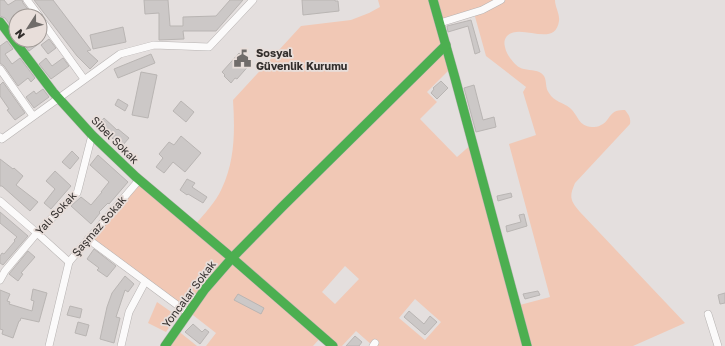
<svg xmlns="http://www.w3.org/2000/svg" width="725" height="346" viewBox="0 0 725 346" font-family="'Golos Text',sans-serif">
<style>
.green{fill:#f1c8b5;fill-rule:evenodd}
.building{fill:#ccc8c7;stroke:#b9b5b3}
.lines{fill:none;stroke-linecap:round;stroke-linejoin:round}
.street-casing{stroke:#b7b3b2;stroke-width:8}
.fast-casing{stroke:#b7b3b2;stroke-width:10}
.street{stroke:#fbfafa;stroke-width:7}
.fast{stroke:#4caf50;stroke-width:9}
.labels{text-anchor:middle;stroke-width:3.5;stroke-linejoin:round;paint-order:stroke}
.poi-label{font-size:11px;font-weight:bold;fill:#322e2c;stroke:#e8deda;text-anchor:start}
.street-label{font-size:11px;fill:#322e2c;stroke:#e8deda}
</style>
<rect width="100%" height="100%" fill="#e4dfde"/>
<g class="green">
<path d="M378,0H555C555,7 560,14 559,21C555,49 520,22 507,36C504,40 504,43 505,47C506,52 508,55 510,58C514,63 518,68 524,69C531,71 539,69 544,76C547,81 545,88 549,93C554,102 563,102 570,108C579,116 578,126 592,127C595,127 598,127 601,125C611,121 608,109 625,110C629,115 631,118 630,124L575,183C569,197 570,200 580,212L685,323L633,346H373L356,331L342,346H333L322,336L313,346H206L216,333L189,312L88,239L139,180L194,226C204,214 216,202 222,188C235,161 235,130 233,100L301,26L351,20L369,13L380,7ZM474,13L486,56L526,87L523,92L536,135L509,144L550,297L516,306L473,143L457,157L420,119L437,102L427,92L452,67L440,23ZM345,266L359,279L335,304L322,292ZM415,299L441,322L425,340L399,318Z"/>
<polygon points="157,302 177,316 166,332 148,323"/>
<polygon points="177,330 197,346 165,346"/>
</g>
<g class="building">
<polygon points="0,0 4,0 8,5 16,0 22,0 23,3 33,16 16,16 16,33 5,18 0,16"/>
<polygon points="34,0 53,0 91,50 87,51 98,61 90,69 77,56"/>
<polygon points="144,0 168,0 170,26 183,26 183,17 216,16 230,0 243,0 216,31 183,31 184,39 159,40 159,13 145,14"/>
<polygon points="302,0 335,0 335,1 338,1 339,11 303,15"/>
<polygon points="471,20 480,52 475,54 468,26 448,32 447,26"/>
<polygon points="123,27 126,42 93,49 90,35"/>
<polygon points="49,39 56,48 48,54 41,45"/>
<polygon points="21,40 32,40 37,45 29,51"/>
<polygon points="7,41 13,49 5,54 12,64 20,58 35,78 31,82 28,78 18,86 4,66 0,63 0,46"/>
<polygon points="239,53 251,63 237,79 235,78 231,83 224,76 225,75 222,72"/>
<polygon points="151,54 155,63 118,78 114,69"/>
<polygon points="46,58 52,66 63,58 69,66 51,79 39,64"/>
<polygon points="141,72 157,75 148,118 132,115"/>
<polygon points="441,81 448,88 437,99 431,93 434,89 433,88"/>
<polygon points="3,82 25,113 15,120 7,110 9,109 0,96 0,85"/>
<polygon points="474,85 483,120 494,117 496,127 476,132 464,88"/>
<polygon points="43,89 49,97 34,108 26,97 34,91 36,94"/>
<polygon points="118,99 128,105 125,111 115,105"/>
<polygon points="181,101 194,112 186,122 173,111"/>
<polygon points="104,118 117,130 118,129 129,138 122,146 97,126"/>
<polygon points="181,136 201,153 185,172 173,162 164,173 156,167 163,158 159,154 169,142 174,145"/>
<polygon points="72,151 79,158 70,169 62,162"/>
<polygon points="98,155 128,182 109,204 108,203 99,212 100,213 91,224 71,206 81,197 91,205 102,192 101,192 109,182 90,165"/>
<polygon points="0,159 13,169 14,168 23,176 16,185 38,202 30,211 2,186 0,186"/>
<polygon points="55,171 71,186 51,209 44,203 55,189 46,181"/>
<polygon points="187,179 195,183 192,187 207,197 203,203 188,194 187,195 180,190"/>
<polygon points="511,193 512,197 498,201 497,196"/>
<polygon points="0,212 28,236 3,265 0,263 0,256 2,253 4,254 15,241 14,240 17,237 0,223"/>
<polygon points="524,214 527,226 507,232 506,226 521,222 519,215"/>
<polygon points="94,249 116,266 107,277 97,270 99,268 87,259"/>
<polygon points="28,251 35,257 21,273 23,274 18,281 9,274"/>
<polygon points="125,276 134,284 128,292 125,290 116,317 120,318 114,343 100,339 107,307 112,293"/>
<polygon points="33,289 47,293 39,322 21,318 20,321 19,321 13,338 2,334 3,330 0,329 0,290 10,294 7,301 10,302 9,304 32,311 34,301 31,300"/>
<polygon points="538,291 540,295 525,299 523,294"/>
<polygon points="725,293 725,303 720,304 718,295"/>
<polygon points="238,294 264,308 261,314 234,300"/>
<polygon points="70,306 82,309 80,318 67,315"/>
<polygon points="409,311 424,324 430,316 437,322 425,335 404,317"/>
<polygon points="78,322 89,325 86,336 75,333"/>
<polygon points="193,324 202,332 205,329 209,332 200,344 185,332"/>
<polygon points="355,336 362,342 359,346 346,346"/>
</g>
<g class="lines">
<defs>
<g id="street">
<polyline points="27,0 39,16"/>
<polyline points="40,18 84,79"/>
<polyline points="440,23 482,10 501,0"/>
<polyline points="0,69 33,116"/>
<polyline points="0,137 2,139 120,54 154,45 209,47 253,0"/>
<polyline points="0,201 37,233 69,262"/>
<polyline points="88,239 188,313"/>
<polyline points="0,280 5,271 37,233 77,193 78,190 92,135"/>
<polyline points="708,314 718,346"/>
<polyline points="49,346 69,262 139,180"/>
<polyline points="121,346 129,312 145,282"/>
<polyline points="373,346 375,343"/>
</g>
<g id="fast">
<polyline points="433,0 455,78 527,346"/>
<polyline points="0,22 53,92 92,135 136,177 232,258 333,346"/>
<polyline points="165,346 205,289 232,258 282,207 446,45"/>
</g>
</defs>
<use href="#street" class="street-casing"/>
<use href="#fast" class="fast-casing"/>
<use href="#street" class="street"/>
<use href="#fast" class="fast"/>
</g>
<defs>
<symbol id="civic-bare" viewBox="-9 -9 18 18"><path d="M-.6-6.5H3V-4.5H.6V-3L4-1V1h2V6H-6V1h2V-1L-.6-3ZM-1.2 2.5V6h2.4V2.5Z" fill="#706c6a" stroke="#e8deda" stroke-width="2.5" paint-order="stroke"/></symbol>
</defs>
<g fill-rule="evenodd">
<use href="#civic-bare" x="230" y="46" width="25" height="25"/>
</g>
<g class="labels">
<g class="poi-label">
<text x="256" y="57">Sosyal<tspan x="256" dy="13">Güvenlik Kurumu</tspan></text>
</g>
<g class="street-label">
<text transform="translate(115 140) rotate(45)" y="4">Sibel Sokak</text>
<text transform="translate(56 213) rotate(-47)" y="4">Yalı Sokak</text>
<text transform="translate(99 226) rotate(-49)" y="4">Şaşmaz Sokak</text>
<text transform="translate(189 294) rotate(-53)" y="4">Yoncalar Sokak</text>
</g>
</g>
<g transform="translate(28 28) rotate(234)"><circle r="19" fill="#e8deda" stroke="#9f9894"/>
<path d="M0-3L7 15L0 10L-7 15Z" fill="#706c6a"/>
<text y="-6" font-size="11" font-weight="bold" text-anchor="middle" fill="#322e2c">N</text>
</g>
</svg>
